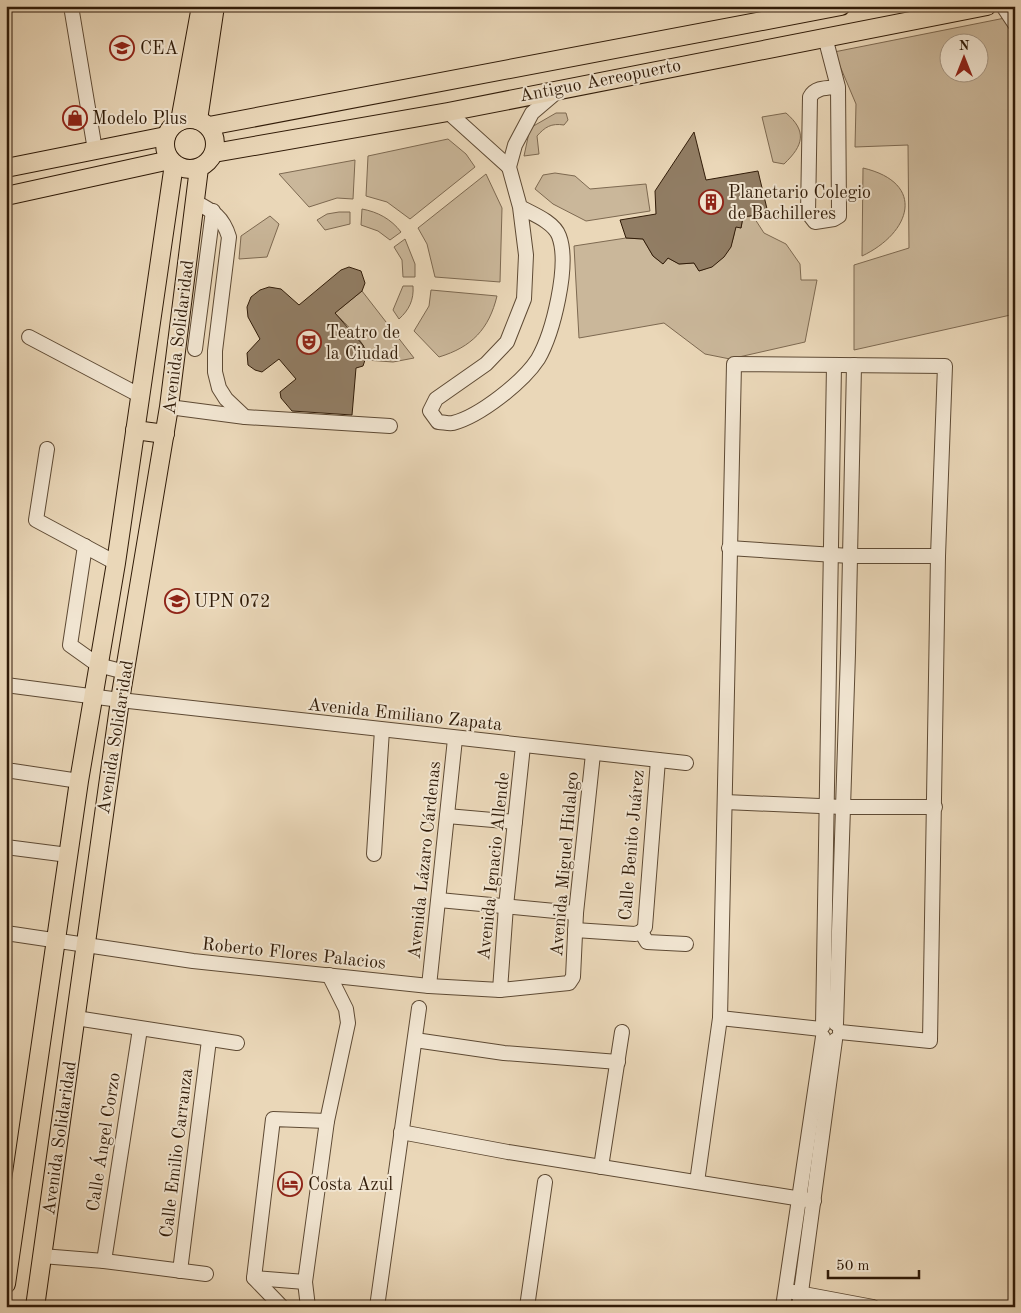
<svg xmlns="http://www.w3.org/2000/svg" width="1021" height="1313" viewBox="0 0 1021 1313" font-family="'Old Standard TT',serif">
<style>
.green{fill:#cab79a;stroke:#7d6951;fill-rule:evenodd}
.building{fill:#917d64;stroke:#301b08}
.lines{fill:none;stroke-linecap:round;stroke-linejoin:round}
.minor-casing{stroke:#5e4a34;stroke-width:16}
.major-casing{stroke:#301b08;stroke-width:20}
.minor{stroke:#f1e5d1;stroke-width:14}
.major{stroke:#ead7b8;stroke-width:18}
.labels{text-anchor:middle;stroke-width:4;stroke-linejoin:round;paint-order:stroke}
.poi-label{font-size:18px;fill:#301b08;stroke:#f1e5d1;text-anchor:start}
.street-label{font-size:18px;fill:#301b08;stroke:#f1e5d1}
</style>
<rect width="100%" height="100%" fill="#ead7b8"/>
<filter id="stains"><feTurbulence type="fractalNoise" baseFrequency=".004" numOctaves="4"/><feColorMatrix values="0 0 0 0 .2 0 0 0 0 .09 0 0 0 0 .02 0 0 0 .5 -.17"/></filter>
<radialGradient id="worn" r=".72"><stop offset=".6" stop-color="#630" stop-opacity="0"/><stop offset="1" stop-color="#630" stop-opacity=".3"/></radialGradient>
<g class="green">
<path d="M1015,16V314L854,350V265L909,248L908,145L855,147L856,104L834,52ZM948,42H978V72H948Z"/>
<path d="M556,113H566L568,120L564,125C551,123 545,127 537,136L539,154L524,156L530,128Z"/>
<path d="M786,113C807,131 804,145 784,164L773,162L762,117Z"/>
<polygon points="448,139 466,154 475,167 410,219 387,202 366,196 368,156"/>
<polygon points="355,160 353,199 337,198 309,207 279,174"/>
<path d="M863,168C927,183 911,233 862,256Z"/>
<polygon points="555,173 575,176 590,189 646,184 650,211 586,221 553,204 535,189 543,175"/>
<polygon points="486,174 502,208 500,282 435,277 427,244 418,228"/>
<path d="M362,209C378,212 391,219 401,232L390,240L378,231L361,225Z"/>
<polygon points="339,212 350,212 350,224 325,230 317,220 327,214"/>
<polygon points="270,216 279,224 267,257 239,259 241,236"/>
<path d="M753,216L764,233L786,244L800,264L801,280H817L805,342L730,359L705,354L664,323L579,338L574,246L626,238L643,239L653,256L663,264L668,258L679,264L694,263L699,271C720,265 734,250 735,226L741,228L743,217Z"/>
<polygon points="405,239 415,264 415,277 403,277 402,260 394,247"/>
<path d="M403,286H413C414,300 409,310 399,319L393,310Z"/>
<path d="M431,290L497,296C489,329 472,347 439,357L414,331L429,306Z"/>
<path d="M362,291L414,358L393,362L366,360C368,342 346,325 335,313Z"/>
</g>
<g class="building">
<polygon points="694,132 706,180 758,171 768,213 743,217 741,228 736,227 731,247 724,257 712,267 699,271 694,263 679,264 668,258 663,264 653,256 643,239 626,238 620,220 656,214 655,191"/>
<polygon points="349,267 361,271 365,283 362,291 335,313 363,345 367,354 363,366 356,368 352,415 292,411 281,398 280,392 296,379 279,359 262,372 255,370 248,365 247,353 260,339 248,317 247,307 251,297 260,290 269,287 281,289 299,305 341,270"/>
</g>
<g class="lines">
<defs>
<g id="minor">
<polyline points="71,6 95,150"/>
<polyline points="1003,6 1015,24"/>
<path d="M825,37L838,87L839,209V216L834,219L815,222L808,213L810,97C815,87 828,88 838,87"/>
<polyline points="448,112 509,167"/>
<path d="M195,202C213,211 223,217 229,237L215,351V372L219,388L226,399L245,417L390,426"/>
<path d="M520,207C533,214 554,222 559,236C570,265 553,333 538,359C523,382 480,416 453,423C449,424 443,422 438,422L430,411L436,399L486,364L507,342L524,299L526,255L520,207L509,167L515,145L532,113L559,90"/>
<polyline points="29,337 139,395"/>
<polyline points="195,349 213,211"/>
<polyline points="169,407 245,417"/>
<polyline points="47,449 36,520 116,563"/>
<polyline points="85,546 70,645 98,665 125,672"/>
<polyline points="729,548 850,556 938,556"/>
<polyline points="6,685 120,700 686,763"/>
<polyline points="6,770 79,781"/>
<polyline points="725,802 843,807 935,807"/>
<polyline points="447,816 515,822"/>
<polyline points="6,847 68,855"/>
<polyline points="374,854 382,730"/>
<polyline points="439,900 576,913"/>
<polyline points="575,930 635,934 641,932"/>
<polyline points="641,932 645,927 658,760"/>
<polyline points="641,932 647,942 686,944"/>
<polyline points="6,933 193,961 429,986 500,990 569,983 573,977 576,913 593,754"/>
<polyline points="429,986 455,739"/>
<polyline points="500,990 506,906 523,746"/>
<polyline points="76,1018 237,1043"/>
<polyline points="720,1018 821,1029"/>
<polyline points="836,1024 848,653 854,365"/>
<polyline points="823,1026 834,365"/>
<polyline points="415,1040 504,1053 618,1062"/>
<polyline points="401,1132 508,1152 814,1201"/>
<polyline points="601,1167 622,1032"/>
<polyline points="697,1182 720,1018 734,364 945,366 938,556 930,1041 840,1032"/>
<polyline points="42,1256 104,1261 206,1274"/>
<polyline points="104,1261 140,1029"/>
<polyline points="180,1271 209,1040"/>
<polyline points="254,1278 305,1282"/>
<polyline points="793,1292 873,1307"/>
<polyline points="282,1307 254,1278 273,1119 327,1121"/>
<polyline points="308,1307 305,1282 327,1121 348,1023 346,1009 329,975"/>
<polyline points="377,1307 419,1008"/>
<polyline points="527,1307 545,1182"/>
<polyline points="783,1307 823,1037"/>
<polyline points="799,1307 835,1040"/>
</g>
<g id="major">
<circle cx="190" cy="144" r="25"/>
<polyline points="198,120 215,6"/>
<polyline points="180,121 201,6"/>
<polyline points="209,126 841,6"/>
<polyline points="214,153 448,112 987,6"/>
<polyline points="6,168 166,136"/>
<polyline points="6,196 170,160"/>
<polyline points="135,430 165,434"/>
<polyline points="6,1284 79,781 116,563 174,164"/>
<polyline points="35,1307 120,700 169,407 199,168"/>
</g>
</defs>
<use href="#minor" class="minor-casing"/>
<use href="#major" class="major-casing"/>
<use href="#minor" class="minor"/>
<use href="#major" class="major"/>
</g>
<defs>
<symbol id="school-ring" viewBox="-11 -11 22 22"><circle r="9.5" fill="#f1e5d1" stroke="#8f2418" stroke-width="1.5"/><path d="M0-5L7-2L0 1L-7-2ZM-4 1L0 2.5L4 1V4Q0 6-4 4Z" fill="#8f2418"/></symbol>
<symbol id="shop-ring" viewBox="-11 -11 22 22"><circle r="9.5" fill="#f1e5d1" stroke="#8f2418" stroke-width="1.5"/><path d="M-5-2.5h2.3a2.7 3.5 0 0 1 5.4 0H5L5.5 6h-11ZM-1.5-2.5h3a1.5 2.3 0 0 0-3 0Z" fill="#8f2418"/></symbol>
<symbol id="building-ring" viewBox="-11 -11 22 22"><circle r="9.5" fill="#f1e5d1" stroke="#8f2418" stroke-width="1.5"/><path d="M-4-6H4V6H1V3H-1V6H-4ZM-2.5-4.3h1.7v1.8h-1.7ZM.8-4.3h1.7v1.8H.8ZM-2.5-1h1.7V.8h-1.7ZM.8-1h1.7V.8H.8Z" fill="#8f2418"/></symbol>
<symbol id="theatre-ring" viewBox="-11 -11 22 22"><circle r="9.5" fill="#f1e5d1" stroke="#8f2418" stroke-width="1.5"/><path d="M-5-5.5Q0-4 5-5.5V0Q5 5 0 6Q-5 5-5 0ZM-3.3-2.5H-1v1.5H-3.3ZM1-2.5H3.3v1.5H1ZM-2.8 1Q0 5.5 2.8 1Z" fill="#8f2418"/></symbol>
<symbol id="hotel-ring" viewBox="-11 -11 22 22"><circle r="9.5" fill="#f1e5d1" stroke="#8f2418" stroke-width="1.5"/><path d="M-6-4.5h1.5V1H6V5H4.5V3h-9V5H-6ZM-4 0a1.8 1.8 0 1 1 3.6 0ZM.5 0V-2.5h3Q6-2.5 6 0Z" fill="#8f2418"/></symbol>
</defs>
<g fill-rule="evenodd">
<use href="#school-ring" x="108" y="34" width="28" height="28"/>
<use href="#shop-ring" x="61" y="104" width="28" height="28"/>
<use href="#building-ring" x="697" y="188" width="28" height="28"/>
<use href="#theatre-ring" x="295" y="328" width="28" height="28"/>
<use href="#school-ring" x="163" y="587" width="28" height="28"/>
<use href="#hotel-ring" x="276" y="1170" width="28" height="28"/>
</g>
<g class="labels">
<g class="poi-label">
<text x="140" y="54">CEA</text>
<text x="92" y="124">Modelo Plus</text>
<text x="728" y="198">Planetario Colegio<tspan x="728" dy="21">de Bachilleres</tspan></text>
<text x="326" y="338">Teatro de<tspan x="326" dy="21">la Ciudad</tspan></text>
<text x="194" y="607">UPN 072</text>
<text x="308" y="1190">Costa Azul</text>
</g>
<g class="street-label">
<text transform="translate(600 80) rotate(-11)" y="6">Antiguo Aereopuerto</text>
<text transform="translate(178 337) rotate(-83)" y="6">Avenida Solidaridad</text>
<text transform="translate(405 714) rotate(6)" y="6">Avenida Emiliano Zapata</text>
<text transform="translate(115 737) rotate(-81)" y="6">Avenida Solidaridad</text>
<text transform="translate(631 845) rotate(-85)" y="6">Calle Benito Juárez</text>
<text transform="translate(424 860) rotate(-84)" y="6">Avenida Lázaro Cárdenas</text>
<text transform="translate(564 864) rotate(-85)" y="6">Avenida Miguel Hidalgo</text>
<text transform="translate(493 866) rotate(-84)" y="6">Avenida Ignacio Allende</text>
<text transform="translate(294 953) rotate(6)" y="6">Roberto Flores Palacios</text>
<text transform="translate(59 1138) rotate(-82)" y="6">Avenida Solidaridad</text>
<text transform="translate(103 1142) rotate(-81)" y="6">Calle Ángel Corzo</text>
<text transform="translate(176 1153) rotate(-83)" y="6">Calle Emilio Carranza</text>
</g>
</g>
<rect width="1021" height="1313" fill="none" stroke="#ead7b8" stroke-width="25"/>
<rect x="8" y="8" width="1006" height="1298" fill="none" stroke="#301b08" stroke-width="2.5"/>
<rect x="12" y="12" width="996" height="1288" fill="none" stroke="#301b08"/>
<g transform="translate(964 58)"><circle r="24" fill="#f1e5d1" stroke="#a49481"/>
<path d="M0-4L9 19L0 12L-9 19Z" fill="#8f2418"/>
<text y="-8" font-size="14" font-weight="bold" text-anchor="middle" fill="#301b08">N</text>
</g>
<path d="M828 1270v8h91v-8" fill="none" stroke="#301b08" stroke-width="2.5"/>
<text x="836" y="1270" font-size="15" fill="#301b08" stroke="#f1e5d1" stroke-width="4" paint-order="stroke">50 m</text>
<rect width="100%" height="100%" filter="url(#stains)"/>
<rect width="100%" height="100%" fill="url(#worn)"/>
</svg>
